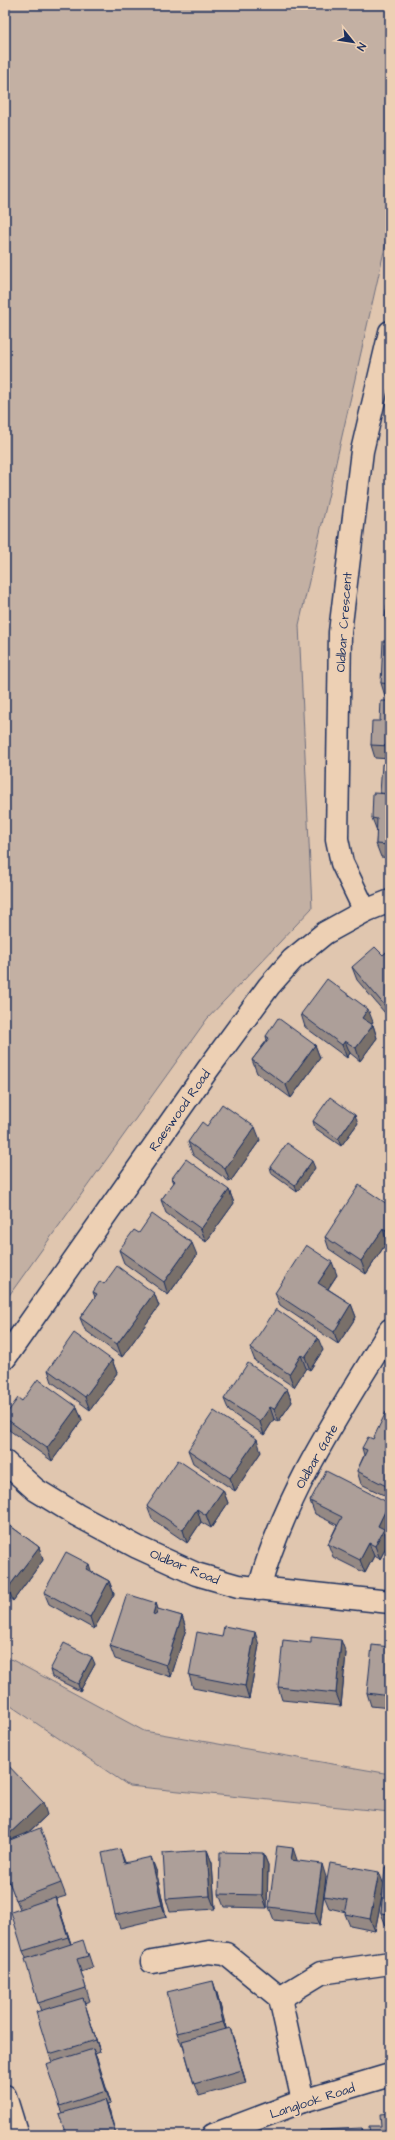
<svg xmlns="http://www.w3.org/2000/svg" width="395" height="2140" viewBox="0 0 395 2140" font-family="'Architects Daughter',sans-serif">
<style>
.green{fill:#c3b0a3;stroke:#6f7080}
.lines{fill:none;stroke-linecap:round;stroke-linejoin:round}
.minor-casing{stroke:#1b2f5e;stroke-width:25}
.minor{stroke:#edd0b4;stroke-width:22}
.wall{fill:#958984;stroke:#1b2f5e}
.shaded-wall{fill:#796f6b;stroke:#1b2f5e}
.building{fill:#ad9f99;stroke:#1b2f5e}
.labels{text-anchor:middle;stroke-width:3.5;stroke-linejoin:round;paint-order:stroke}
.street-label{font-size:13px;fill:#1b2f5e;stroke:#edd0b4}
</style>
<rect width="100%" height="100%" fill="#e0c6af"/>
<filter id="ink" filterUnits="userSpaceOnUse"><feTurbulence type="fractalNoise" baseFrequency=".025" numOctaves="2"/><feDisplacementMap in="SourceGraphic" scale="8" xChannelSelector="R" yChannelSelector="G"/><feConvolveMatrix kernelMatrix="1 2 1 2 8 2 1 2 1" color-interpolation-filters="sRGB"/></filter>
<g filter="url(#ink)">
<g class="green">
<polygon points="5,5 390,5 390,225 299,625 312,908 207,1019 5,1301"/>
<polygon points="5,1656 144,1731 390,1774 390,1812 129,1786 5,1702"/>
</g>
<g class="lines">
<defs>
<g id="minor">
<polyline points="365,911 342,863 337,839 340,632 362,451 390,332"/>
<polyline points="5,1358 208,1069 269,986 292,960 325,933 365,911 390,901"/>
<polyline points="5,1462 36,1490 77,1515 137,1547 196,1574 238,1586 390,1602"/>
<path d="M259,1589C284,1495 340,1412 390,1330"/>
<polyline points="152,1962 209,1952 226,1954 280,1998 303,2101"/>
<polyline points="280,1998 321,1973 390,1963"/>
<polyline points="5,2096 17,2135"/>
<polyline points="213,2135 303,2101 390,2075"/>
</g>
</defs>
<use href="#minor" class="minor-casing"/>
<use href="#minor" class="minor"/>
</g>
<g class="wall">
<polygon points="390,589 390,631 385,618"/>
<polygon points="390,641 390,696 385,696 381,683"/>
<polygon points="390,701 390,759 375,758 371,745 380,721"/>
<polygon points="390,764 390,858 381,857 376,844 377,831 372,818"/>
<polygon points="390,949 390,1019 357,980 352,967 383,955"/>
<polygon points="301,1014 373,1022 371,1024 373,1025 377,1038 360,1061 350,1053 347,1058 305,1027"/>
<polygon points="266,1036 315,1045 320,1058 291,1098 257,1073 252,1060 267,1040"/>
<polygon points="313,1121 358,1123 341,1146 315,1128"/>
<polygon points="260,1140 230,1182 193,1155 188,1142"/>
<polygon points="270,1167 315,1168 297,1192 272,1174"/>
<polygon points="172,1178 229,1190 234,1203 206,1242 166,1213 161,1200 174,1183"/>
<polygon points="390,1206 390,1243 387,1242 366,1274 329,1249 325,1237"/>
<polygon points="119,1250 197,1255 168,1295 124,1263"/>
<polygon points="337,1275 328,1289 351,1304 356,1317 338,1344 280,1305 275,1293"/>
<polygon points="104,1284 154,1293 159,1306 122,1357 85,1330 80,1318 95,1297 93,1292"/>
<polygon points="250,1348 323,1350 310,1370 306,1368 294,1387 255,1361"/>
<polygon points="112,1360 117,1373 90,1410 52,1382 48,1370"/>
<polygon points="287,1389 292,1402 278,1422 274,1419 264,1435 229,1411 224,1399"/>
<polygon points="22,1401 77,1407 82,1420 52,1461 9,1430 5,1419 5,1416"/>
<polygon points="390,1414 390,1498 361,1484 357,1471 364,1455 362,1448 373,1439"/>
<polygon points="188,1450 261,1452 235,1491 193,1463"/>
<polygon points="223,1490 228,1503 211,1528 201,1522 187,1543 152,1519 147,1506"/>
<polygon points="310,1501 389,1503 390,1506 390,1524 385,1533 389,1542 380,1559 374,1556 365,1573 333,1557 328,1544 337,1525 315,1514"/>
<polygon points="5,1522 39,1547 43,1560 13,1601 5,1595"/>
<polygon points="91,1571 109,1581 114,1594 94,1629 49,1604 44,1592"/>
<polygon points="156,1603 158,1610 182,1616 186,1629 171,1677 115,1659 110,1646"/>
<polygon points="259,1645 249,1699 193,1688 189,1675"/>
<polygon points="390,1647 390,1708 371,1706 367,1693"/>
<polygon points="346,1653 341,1706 282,1700 278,1687"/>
<polygon points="95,1664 80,1691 52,1677 50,1670"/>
<polygon points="5,1762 47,1815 28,1833 61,1883 66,1896 56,1899 71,1944 88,1953 93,1968 81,1972 90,2001 84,2003 100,2052 95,2054 111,2104 107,2105 110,2112 63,2113 60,2106 52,2062 49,2054 41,2011 38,2003 26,1958 23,1951 20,1909 5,1872"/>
<polygon points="207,1850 212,1863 215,1909 170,1912 166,1899"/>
<polygon points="263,1853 268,1865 267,1908 224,1907 219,1894"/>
<polygon points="297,1861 326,1877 320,1925 274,1920 269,1907"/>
<polygon points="125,1863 156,1870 166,1917 120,1928 115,1915"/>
<polygon points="390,1867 390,1926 386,1926 381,1913 384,1885 375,1931 350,1926 345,1914 346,1912 329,1908 324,1896 384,1885"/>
<polygon points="217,1993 226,2029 234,2040 246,2083 199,2096 194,2084 183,2046 182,2046 177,2033"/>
</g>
<g class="shaded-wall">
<polygon points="390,1004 390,1017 386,1007"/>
<polygon points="368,1009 373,1022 367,1030 362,1018"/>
<polygon points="373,1025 377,1038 360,1061 356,1048"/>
<polygon points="345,1041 350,1053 347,1058 342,1045"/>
<polygon points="315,1045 320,1058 291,1098 286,1085"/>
<polygon points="355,1115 358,1123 341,1146 338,1139"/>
<polygon points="255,1127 260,1140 230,1182 225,1169"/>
<polygon points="312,1161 315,1168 297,1192 295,1185"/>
<polygon points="229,1190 234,1203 206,1242 201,1229"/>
<polygon points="390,1225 390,1243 386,1231"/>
<polygon points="383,1229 387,1242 366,1274 361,1261"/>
<polygon points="192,1243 197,1255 168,1295 164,1282"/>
<polygon points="332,1262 337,1275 323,1296 318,1283"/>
<polygon points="154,1293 159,1306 122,1357 117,1344"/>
<polygon points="351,1304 356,1317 338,1344 334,1332"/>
<polygon points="318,1338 323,1350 310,1370 305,1357"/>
<polygon points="301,1355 306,1368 294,1387 289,1374"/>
<polygon points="112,1360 117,1373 90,1410 85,1397"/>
<polygon points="287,1389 292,1402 278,1422 274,1409"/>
<polygon points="77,1407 82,1420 52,1461 47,1448"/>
<polygon points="270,1407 274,1419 264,1435 260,1422"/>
<polygon points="257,1439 261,1452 235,1491 230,1478"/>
<polygon points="223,1490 228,1503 211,1528 206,1515"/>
<polygon points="389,1503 390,1506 390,1524 385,1533 389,1542 380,1559 375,1546 378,1526"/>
<polygon points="197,1509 201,1522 187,1543 183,1530"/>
<polygon points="369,1543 374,1556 365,1573 360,1560"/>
<polygon points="39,1547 43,1560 13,1601 8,1588"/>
<polygon points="89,1564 93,1577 86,1569"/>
<polygon points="109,1581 114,1594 94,1629 90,1617"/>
<polygon points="156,1603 160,1616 157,1627 153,1614"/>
<polygon points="182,1616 186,1629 171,1677 166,1665"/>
<polygon points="255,1632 259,1645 249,1699 245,1686"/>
<polygon points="341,1640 346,1653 341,1706 336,1693"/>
<polygon points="92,1657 95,1664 80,1691 78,1684"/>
<polygon points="43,1802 47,1815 11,1848 7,1836"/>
<polygon points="293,1848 297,1860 296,1873 291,1860"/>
<polygon points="120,1849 125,1862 128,1876 124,1863"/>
<polygon points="207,1850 212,1863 215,1909 210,1896"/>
<polygon points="263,1853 268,1865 267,1908 262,1895"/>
<polygon points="151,1857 156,1870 166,1917 162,1905"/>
<polygon points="322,1864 326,1877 320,1925 315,1913"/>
<polygon points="379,1872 384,1885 375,1931 370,1919"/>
<polygon points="55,1897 60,1910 73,1950 68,1937"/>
<polygon points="213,1981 217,1993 228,2035 223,2022"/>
<polygon points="83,1998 87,2010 100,2052 96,2040"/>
<polygon points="230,2028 234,2040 246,2083 242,2070"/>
<polygon points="93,2049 98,2061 111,2104 106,2091"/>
<polygon points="105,2100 110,2112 116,2135"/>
<polygon points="362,2128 365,2135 362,2135"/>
</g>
<g class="building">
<polygon points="390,589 390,619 385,618"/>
<polygon points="383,641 390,641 390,684 381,683"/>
<polygon points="381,701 390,701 390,746 371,745 372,721 380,721"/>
<polygon points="382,764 390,764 390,794 380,793"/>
<polygon points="373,793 390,794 390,845 376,844 377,819 372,818"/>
<polygon points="375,947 383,955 390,949 390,1004 386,1007 352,967"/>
<polygon points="327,979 368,1009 362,1018 373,1025 356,1048 345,1041 342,1045 301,1014"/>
<polygon points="278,1018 315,1045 286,1085 252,1060 269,1038 266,1036"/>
<polygon points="388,1087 390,1087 390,1156 389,1156"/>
<polygon points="330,1097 355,1115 338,1139 313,1121"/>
<polygon points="222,1104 255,1127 225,1169 188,1142 202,1122 207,1126"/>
<polygon points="287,1143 312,1161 295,1185 270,1167"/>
<polygon points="186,1159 229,1190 201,1229 161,1200 175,1181 172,1178"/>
<polygon points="359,1185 390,1206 390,1225 386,1231 383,1229 361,1261 325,1237"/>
<polygon points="152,1214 192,1243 164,1282 119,1250 134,1230 139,1233"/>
<polygon points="306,1245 332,1262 318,1283 351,1304 334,1332 275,1293"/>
<polygon points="117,1266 154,1293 117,1344 80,1318 97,1294 93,1292 100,1281 104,1284"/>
<polygon points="276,1309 318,1338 305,1357 301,1355 289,1374 250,1348"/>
<polygon points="74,1333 112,1360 85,1397 48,1370"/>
<polygon points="248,1363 287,1389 274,1409 270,1407 260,1422 224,1399"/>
<polygon points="38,1379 77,1407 47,1448 5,1418 5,1416 18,1398 22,1401"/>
<polygon points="214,1411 257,1439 230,1478 188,1450"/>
<polygon points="386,1412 390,1414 390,1488 357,1471 367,1450 362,1448 368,1437 373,1439"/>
<polygon points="178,1460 223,1490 206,1515 197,1509 183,1530 147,1506"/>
<polygon points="326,1471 389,1503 378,1526 384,1529 375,1546 369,1543 360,1560 328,1544 342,1517 310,1501"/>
<polygon points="5,1522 39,1547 8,1588 5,1586"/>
<polygon points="66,1552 89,1564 86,1569 109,1581 90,1617 44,1592"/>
<polygon points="127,1594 156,1603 153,1614 156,1615 158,1609 182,1616 166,1665 110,1646"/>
<polygon points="224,1626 255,1632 245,1686 189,1675 197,1632 222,1637"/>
<polygon points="311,1637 341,1640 336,1693 278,1687 283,1640 311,1643"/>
<polygon points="64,1643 92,1657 78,1684 50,1670"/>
<polygon points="372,1645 390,1647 390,1696 367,1693"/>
<polygon points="5,1762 43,1802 7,1836 5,1834"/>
<polygon points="40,1828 61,1883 16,1900 5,1871 5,1842"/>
<polygon points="277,1846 293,1848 291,1860 322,1864 315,1913 269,1907"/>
<polygon points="120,1849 124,1863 151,1857 162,1905 115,1915 102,1853"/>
<polygon points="207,1850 210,1896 166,1899 163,1853"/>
<polygon points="220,1852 263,1853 262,1895 219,1894"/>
<polygon points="330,1863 379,1872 370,1919 345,1914 348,1900 324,1896"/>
<polygon points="385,1867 390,1867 390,1914 381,1913"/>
<polygon points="55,1897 68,1937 23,1951 11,1912"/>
<polygon points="83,1940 88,1956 77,1959 86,1988 38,2003 25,1959"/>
<polygon points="213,1981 223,2022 177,2033 167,1992"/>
<polygon points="83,1998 96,2040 49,2054 36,2012"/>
<polygon points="230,2028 242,2070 194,2084 182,2041"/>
<polygon points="93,2049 106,2091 60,2106 46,2064"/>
<polygon points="105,2100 116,2135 66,2135 59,2114"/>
<polygon points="390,2113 390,2135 370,2135 369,2126 381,2126 380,2114"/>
<polygon points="362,2128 362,2135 320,2135 320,2130"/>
</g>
</g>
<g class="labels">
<g class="street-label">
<text transform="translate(343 622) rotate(-86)" y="5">Oldbar Crescent</text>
<text transform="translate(179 1110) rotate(-55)" y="5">Raeswood Road</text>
<text transform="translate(316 1456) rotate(-60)" y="5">Oldbar Gate</text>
<text transform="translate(185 1566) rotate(22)" y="5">Oldbar Road</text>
<text transform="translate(312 2100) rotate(-18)" y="5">Langlook Road</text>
</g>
</g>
<rect width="395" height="2140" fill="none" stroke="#edd0b4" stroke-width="20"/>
<rect x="10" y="10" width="375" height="2120" fill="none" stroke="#1b2f5e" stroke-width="1.5" filter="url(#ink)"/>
<g transform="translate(353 42) rotate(120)" stroke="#edd0b4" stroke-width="3" paint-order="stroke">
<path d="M0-3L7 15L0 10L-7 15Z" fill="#1b2f5e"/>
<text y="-6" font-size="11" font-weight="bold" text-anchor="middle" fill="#1b2f5e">N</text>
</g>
</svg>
